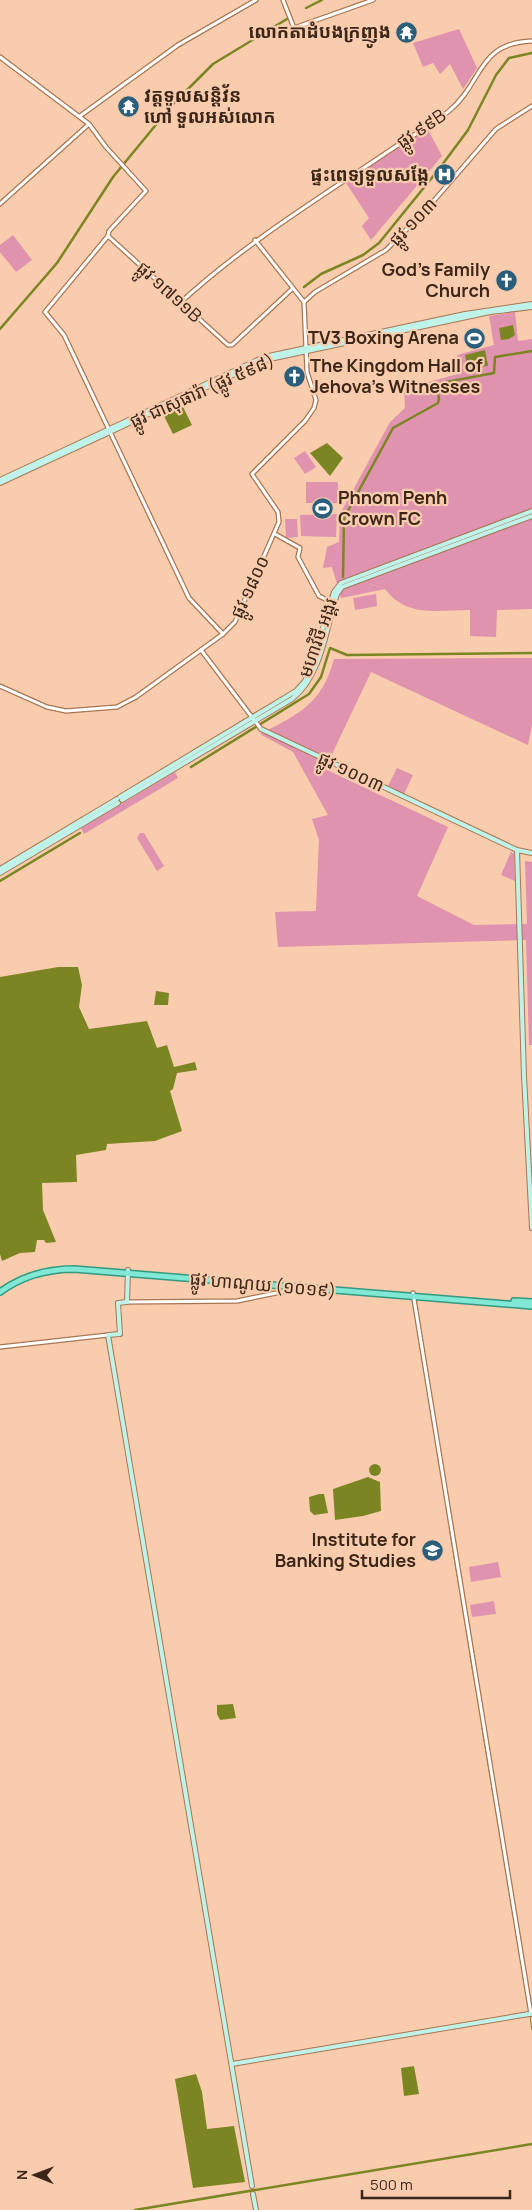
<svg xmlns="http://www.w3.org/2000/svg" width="532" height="2210" viewBox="0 0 532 2210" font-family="Manrope,'Noto Sans Khmer',sans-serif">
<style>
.green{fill:#df93af}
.water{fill:#7b8623}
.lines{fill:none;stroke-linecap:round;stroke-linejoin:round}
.stream{stroke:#7b8623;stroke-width:1}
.canal{stroke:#7b8623;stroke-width:2.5}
.tertiary-casing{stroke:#a97652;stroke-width:5.5}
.secondary-casing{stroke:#a97652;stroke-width:6}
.primary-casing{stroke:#319a7f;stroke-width:8}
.tertiary{stroke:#fff;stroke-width:3}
.secondary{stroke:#bff3e9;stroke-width:4}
.primary{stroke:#80e8d4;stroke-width:5}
.labels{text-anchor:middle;stroke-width:4.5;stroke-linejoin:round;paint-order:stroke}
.poi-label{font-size:18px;font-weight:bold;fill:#3b2617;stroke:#f9ccae;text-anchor:end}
.street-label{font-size:18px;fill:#3b2617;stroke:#f9ccae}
</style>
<rect width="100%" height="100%" fill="#f9ccae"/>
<g class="green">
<polygon points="459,29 477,68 463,89 450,64 440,74 433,63 423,67 413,43"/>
<polygon points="427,128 442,156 371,240 362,226 369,218 346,183"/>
<polygon points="13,235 32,260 16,272 0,252 0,245"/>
<path d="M515,312L518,341L532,339V609L497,610L496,637L470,636V610C437,610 407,618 385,589L341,598L332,567L323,568L327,547L339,542L340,514L390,422L405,408L404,389L461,373L457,355L494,345L489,316Z"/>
<polygon points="305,451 316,467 305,474 294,458"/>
<rect x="306" y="482" width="32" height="21"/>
<polygon points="337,514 336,537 301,536 300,515"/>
<polygon points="285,519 297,519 298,537 286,538"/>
<polygon points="376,594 377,606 355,610 353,598"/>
<path d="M532,658V725L528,745L371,672L325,769L448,827L417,896L474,925L527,924L525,861L532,862V1045H529L526,940L278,947L275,912L316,911L319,840L312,819L328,815L293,752L260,734C299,714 322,704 334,659Z"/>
<polygon points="397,768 413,775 404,794 388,786"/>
<polygon points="175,772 178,778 84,834 81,828"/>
<polygon points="140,833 144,833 164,866 157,871 137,838"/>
<polygon points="511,852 514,854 515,881 501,875"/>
<polygon points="498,1562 501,1577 471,1582 469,1567"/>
<polygon points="494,1601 496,1614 472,1617 470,1605"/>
</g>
<g class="water">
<polygon points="513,325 515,335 509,339 501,340 499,328"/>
<polygon points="485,350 488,366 468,368 465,355"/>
<polygon points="183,407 192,425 173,434 164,416"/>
<polygon points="327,443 343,458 330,476 310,453"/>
<polygon points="58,967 78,967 82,985 79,1007 89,1029 147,1021 157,1048 167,1045 174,1067 195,1062 197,1070 177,1073 173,1089 170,1091 182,1131 155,1141 107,1144 106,1150 76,1155 77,1182 42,1183 43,1210 56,1242 46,1243 44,1240 37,1240 35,1252 20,1253 2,1261 0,1254 0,977"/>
<polygon points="156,991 169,993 168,1005 154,1005"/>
<circle cx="375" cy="1470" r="6"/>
<polygon points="368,1477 380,1482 381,1511 363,1516 335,1520 333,1489"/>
<polygon points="319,1494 324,1494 328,1513 314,1515 310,1511 309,1497"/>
<polygon points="233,1704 236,1718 220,1720 217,1714 217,1705"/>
<polygon points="414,2066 419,2094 404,2096 401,2068"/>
<polygon points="196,2074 202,2092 207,2129 234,2126 245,2182 193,2188 175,2079"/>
</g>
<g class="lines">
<g class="stream">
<polyline points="450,1532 469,1647"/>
<polyline points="470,1656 482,1723"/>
<polyline points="482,1728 512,1907"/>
<polyline points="530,2016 532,2030"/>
</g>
<g class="canal">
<polyline points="306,8 322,0"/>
<polyline points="304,287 321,274 363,255 379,243 439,169 468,130 496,75 509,58 532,53"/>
<polyline points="0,329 57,263 113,177 173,104 213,64 287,19"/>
<polyline points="343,577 344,518 393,428 438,403 439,399 437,387 441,383 494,373 495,357 532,351"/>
<polyline points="191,767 309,694 321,677 330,648 347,655 532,653"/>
<polyline points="0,881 80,833"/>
<polyline points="135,2210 532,2144"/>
</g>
<defs>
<g id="tertiary">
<polyline points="283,0 294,28 373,0"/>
<polyline points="0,57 89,124 106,147 146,191 109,231 108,236 45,312 64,335 189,598 223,634"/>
<polyline points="80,116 178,45 256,0"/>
<polyline points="0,204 89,124"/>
<polyline points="108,236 228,345 232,345 292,289"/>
<polyline points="304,302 315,292 386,250 425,211 496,129 532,106"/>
<path d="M180,303C244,244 318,199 389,151C409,137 431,126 449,111C483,83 477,43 532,41"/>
<polyline points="275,534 300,548 298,557 319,596 331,602"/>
<polyline points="201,650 261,729"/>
<polyline points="0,686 47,707 66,711 117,707 136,697 223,634 235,622 279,522 278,512 252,474 305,421 314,408 316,400 307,372 304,302 255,240"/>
<polyline points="413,1293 531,2014 529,2014"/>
<polyline points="127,1302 237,1301 296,1289 299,1288 300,1284"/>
<polyline points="0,1347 108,1335"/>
</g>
<g id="secondary">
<polyline points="0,480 264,357 465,314 532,304"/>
<polyline points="0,483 265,360 490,312 532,307"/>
<polyline points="261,729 517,850 532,853"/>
<polyline points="120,797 296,691 305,681 310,670 334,592 341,583 532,511"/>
<path d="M122,800L292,699C322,675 326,628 337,594L342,587L532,516"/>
<polyline points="517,850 524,1076 532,1228"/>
<polyline points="0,869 117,799"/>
<polyline points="0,873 118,803"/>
<polyline points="128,1270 127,1302 118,1303 120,1334 108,1335 252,2186"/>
<polyline points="531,2014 532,2014"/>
<polyline points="232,2064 529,2014"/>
<polyline points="253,2194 256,2210"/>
</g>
<g id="primary">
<path d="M0,1292C22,1276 47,1269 74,1269L532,1306"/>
<polyline points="514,1301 532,1302"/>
</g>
</defs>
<use href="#tertiary" class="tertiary-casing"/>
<use href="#secondary" class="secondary-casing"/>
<use href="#primary" class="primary-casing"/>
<use href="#tertiary" class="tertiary"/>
<use href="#secondary" class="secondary"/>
<use href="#primary" class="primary"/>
</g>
<defs>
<symbol id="temple-disc" viewBox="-11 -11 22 22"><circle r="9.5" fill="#2b5e7b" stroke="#f9ccae"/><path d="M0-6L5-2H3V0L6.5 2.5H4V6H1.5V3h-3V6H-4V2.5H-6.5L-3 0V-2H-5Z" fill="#fff"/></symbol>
<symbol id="hospital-disc" viewBox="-11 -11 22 22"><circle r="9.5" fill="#2b5e7b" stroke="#f9ccae"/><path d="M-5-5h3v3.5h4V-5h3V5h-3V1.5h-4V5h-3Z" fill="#fff"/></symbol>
<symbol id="church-disc" viewBox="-11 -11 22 22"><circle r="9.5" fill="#2b5e7b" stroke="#f9ccae"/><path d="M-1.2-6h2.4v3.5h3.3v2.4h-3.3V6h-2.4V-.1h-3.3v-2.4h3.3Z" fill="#fff"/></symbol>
<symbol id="stadium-disc" viewBox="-11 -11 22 22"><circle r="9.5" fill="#2b5e7b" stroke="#f9ccae"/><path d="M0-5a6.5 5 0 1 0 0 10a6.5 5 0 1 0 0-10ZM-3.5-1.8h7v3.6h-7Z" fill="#fff"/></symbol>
<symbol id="university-disc" viewBox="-11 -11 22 22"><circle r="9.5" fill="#2b5e7b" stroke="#f9ccae"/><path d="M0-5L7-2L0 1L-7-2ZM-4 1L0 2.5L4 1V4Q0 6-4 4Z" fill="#fff"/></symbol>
</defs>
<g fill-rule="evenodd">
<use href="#temple-disc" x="394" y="20" width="25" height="25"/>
<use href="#temple-disc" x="116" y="94" width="25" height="25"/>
<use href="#hospital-disc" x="432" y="162" width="25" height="25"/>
<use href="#church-disc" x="494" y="268" width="25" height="25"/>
<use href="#stadium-disc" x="462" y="326" width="25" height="25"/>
<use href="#church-disc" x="282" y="364" width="25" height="25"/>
<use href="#stadium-disc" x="310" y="496" width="25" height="25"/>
<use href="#university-disc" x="420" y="1538" width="25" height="25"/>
</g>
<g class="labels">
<g class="poi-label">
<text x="391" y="38">លោកតាដំបងក្រញូង</text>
<text x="144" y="102" text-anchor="start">វត្តទូលសន្តិវ័ន<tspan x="144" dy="21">ហៅ ទួលអស់លោក</tspan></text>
<text x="429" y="181">ផ្ទះពេទ្យទួលសង្កែ</text>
<text x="490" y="276">God's Family<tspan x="490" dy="21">Church</tspan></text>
<text x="459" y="344">TV3 Boxing Arena</text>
<text x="310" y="372" text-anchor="start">The Kingdom Hall of<tspan x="310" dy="21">Jehova's Witnesses</tspan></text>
<text x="338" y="504" text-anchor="start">Phnom Penh<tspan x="338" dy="21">Crown FC</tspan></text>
<text x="416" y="1546">Institute for<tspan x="416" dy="21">Banking Studies</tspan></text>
</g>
<g class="street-label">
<text transform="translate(421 129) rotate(-34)" y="6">ផ្លូវ ៩៩B</text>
<text transform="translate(413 222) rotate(-46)" y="6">ផ្លូវ ១០៣</text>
<text transform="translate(169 292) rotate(42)" y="6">ផ្លូវ ១៧១១B</text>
<text transform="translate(202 391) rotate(-24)" y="6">ផ្លូវ ជាសុផារ៉ា (ផ្លូវ ៥៩៨)</text>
<text transform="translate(250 587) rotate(-65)" y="6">ផ្លូវ ១៨០០</text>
<text transform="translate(318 638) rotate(-71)" y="6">មហាវិថី អង្គរ</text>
<text transform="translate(351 772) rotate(25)" y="6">ផ្លូវ ១០០៣</text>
<text transform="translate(263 1285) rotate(5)" y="6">ផ្លូវ ហាណូយ (១០១៩)</text>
</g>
</g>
<g transform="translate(35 2175) rotate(271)" stroke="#f9ccae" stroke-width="4" paint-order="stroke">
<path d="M0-4L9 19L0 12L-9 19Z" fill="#3b2617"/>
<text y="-8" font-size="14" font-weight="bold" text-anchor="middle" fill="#3b2617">N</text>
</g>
<path d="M362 2190v8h148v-8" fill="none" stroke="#3b2617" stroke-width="2.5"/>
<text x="370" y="2190" font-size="15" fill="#3b2617" stroke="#f9ccae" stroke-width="4" paint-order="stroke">500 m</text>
</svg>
